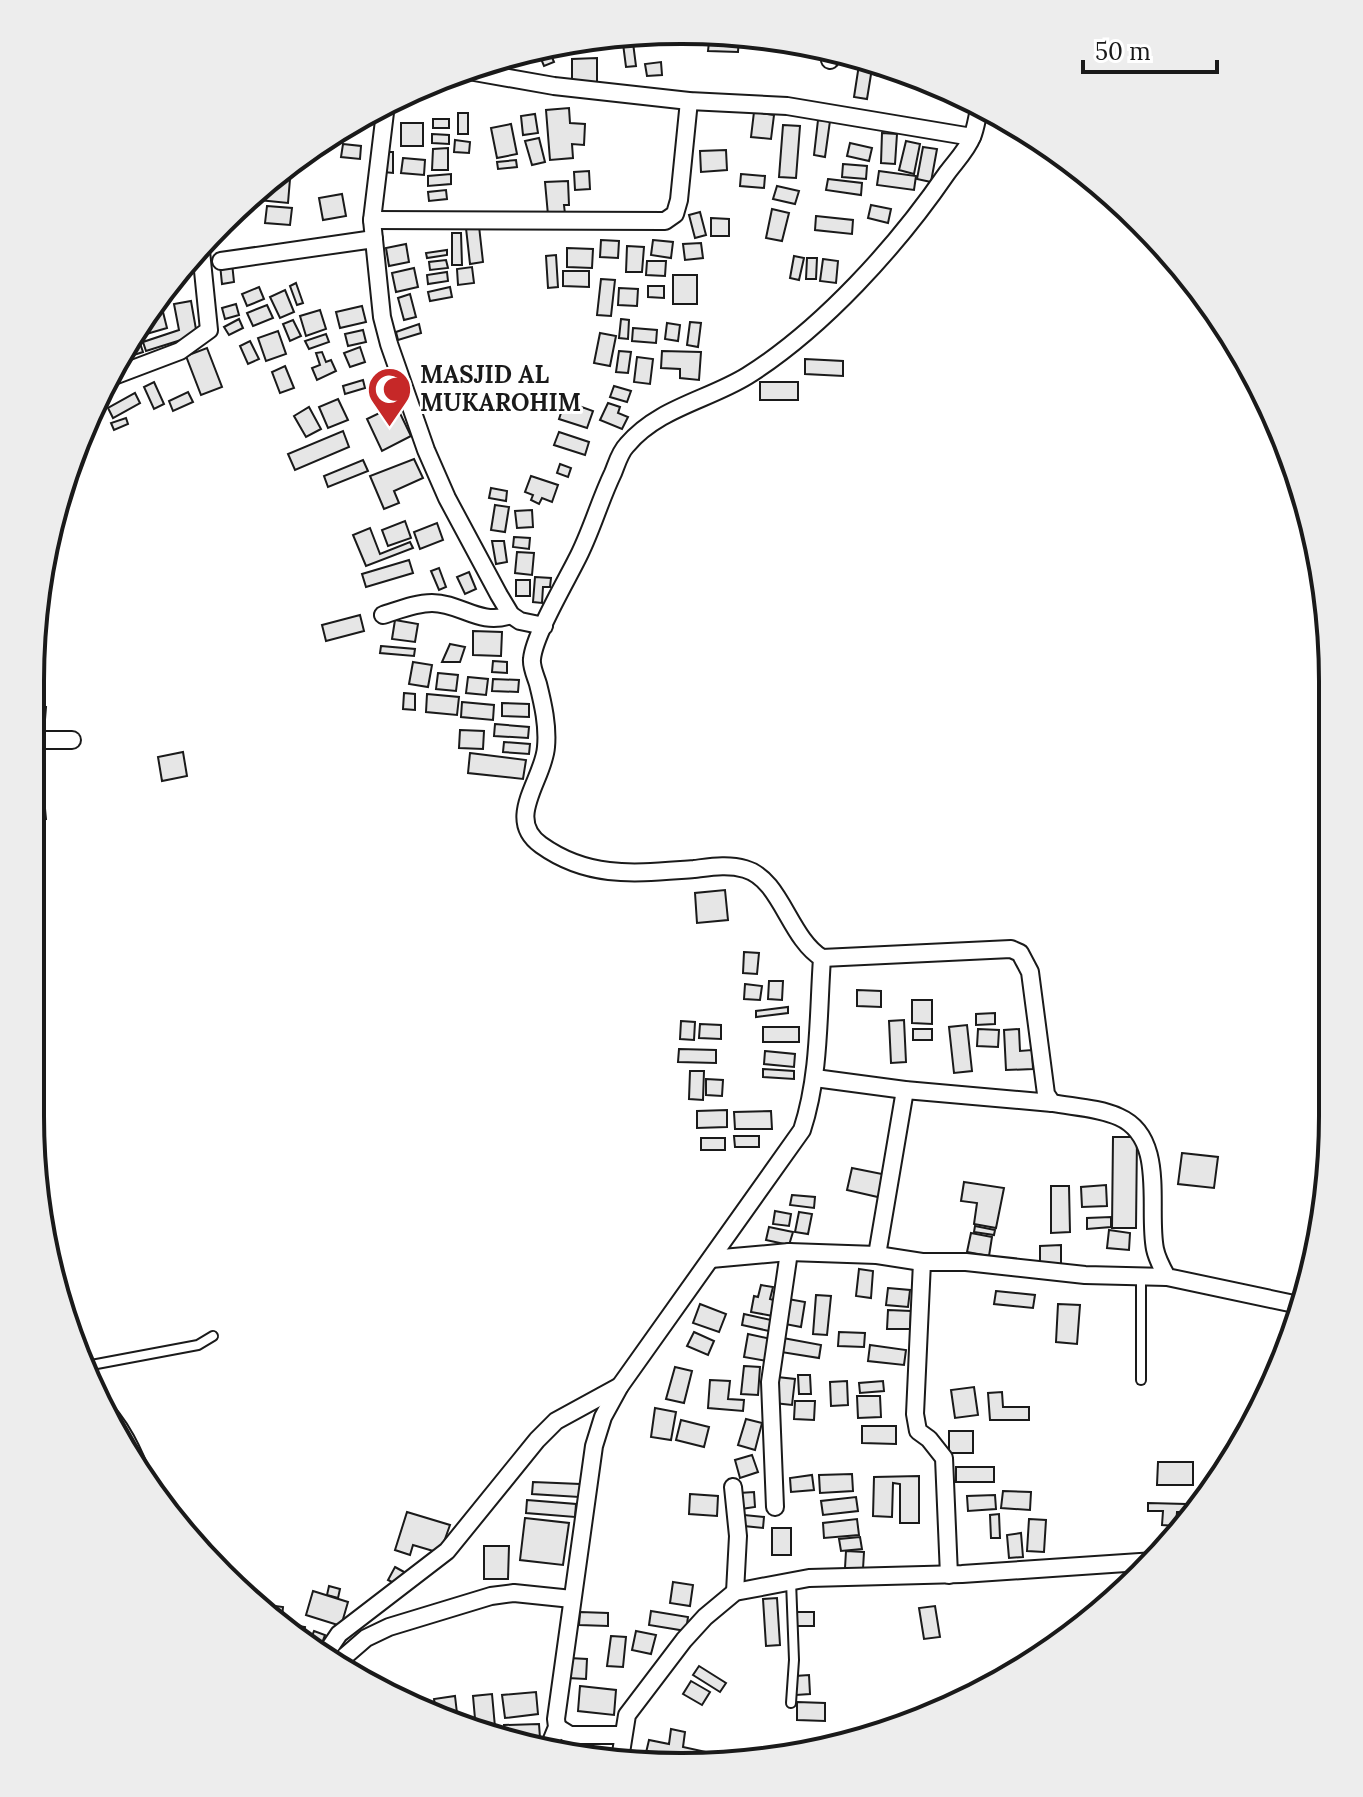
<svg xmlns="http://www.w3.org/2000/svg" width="1363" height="1797" viewBox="0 0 1363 1797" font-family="Lora,serif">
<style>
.building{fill:#e6e6e6;stroke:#1a1a1a;stroke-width:2}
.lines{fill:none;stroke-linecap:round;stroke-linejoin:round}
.lane-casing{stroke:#1a1a1a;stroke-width:12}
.street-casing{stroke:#1a1a1a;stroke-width:20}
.lane{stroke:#fff;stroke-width:8}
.street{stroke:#fff;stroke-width:16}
.labels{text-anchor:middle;stroke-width:6;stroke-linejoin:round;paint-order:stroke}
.poi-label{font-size:24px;font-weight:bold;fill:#1a1a1a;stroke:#fff;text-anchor:start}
.rim{fill:none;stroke:#1a1a1a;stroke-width:4}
</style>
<rect width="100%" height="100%" fill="#fff"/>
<g class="building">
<polygon points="655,33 656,40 641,42 640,34"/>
<polygon points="710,33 739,36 738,52 708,51"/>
<polygon points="632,35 636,66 626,67 622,36"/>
<polygon points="549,50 554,62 544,66 539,54"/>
<polygon points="597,58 597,82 572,83 572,59"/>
<polygon points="860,58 873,62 867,99 854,97"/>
<polygon points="661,62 662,75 647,76 645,64"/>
<polygon points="878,63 896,69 894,79 875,75"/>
<polygon points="569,108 570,123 585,124 584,145 572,144 573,158 550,160 546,110"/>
<polygon points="754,112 774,115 771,139 751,137"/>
<rect x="458" y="113" width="10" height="21"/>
<polygon points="535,114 538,133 523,135 521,116"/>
<rect x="433" y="119" width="16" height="9"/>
<polygon points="818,120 830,121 825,157 814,155"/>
<rect x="401" y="123" width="22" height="23"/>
<polygon points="511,124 517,154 497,158 491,128"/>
<polygon points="783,125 800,126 796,178 779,177"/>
<polygon points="882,133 897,134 895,164 881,163"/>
<polygon points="432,134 449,135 449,144 432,143"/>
<polygon points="539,138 545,162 532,165 525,141"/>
<polygon points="455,140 470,142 469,153 454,152"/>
<polygon points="906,141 920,144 914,174 899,170"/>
<polygon points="850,143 872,148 869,161 847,156"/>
<polygon points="343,144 361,146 360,159 341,157"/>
<polygon points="923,147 937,149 931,182 917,179"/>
<polygon points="448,148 448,170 432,170 433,149"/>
<polygon points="726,150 727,170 701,172 700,151"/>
<polygon points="385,152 393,152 393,173 384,172"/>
<polygon points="403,158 425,160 424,175 401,173"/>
<polygon points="516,160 517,167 498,169 497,162"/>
<polygon points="843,164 867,166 866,179 842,177"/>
<polygon points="589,171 590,189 575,190 574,172"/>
<polygon points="879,171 916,176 914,190 877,185"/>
<polygon points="451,174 451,184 428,186 428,176"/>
<polygon points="741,174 765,176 764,188 740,186"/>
<polygon points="278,179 290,179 288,203 259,200 259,196"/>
<polygon points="828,179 862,183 861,195 826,190"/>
<polygon points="568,181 569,205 564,205 565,214 548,215 545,182"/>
<polygon points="777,186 799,191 795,204 773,199"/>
<polygon points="446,190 447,199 429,201 428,192"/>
<polygon points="342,194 346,216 323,220 319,198"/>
<polygon points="871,205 891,209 888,223 868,218"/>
<polygon points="267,206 292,208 290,225 265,223"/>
<polygon points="772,209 789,213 782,241 766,238"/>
<polygon points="700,212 706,235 695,238 689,215"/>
<polygon points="816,216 853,220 852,234 815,230"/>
<polygon points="711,218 729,219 729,236 711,236"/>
<polygon points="479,226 483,262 470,264 466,228"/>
<polygon points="452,233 461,233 462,265 452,265"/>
<polygon points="601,240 619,241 618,258 600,257"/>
<polygon points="653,240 673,242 671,258 651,255"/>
<polygon points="701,243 703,258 685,260 683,244"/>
<polygon points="406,244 409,262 389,266 386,248"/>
<polygon points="627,246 644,247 642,272 626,272"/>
<polygon points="567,248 593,249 592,268 567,267"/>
<polygon points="447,250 447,255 427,258 426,253"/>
<polygon points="556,255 558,287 548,288 546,256"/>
<polygon points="794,256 804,258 799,280 790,278"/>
<polygon points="807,258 817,258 816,279 806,279"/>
<polygon points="823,259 838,261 836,283 820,281"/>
<polygon points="446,260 448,268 430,270 429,262"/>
<polygon points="647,261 666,261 665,276 646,275"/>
<polygon points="232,263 234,282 222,284 220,264"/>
<polygon points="472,267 474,283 458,285 457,269"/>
<polygon points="414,268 418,287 396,292 392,273"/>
<polygon points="563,271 589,271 589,287 563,286"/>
<polygon points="447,272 448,281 428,284 427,275"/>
<rect x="673" y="275" width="24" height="29"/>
<polygon points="601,279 615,280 611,316 597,315"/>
<polygon points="296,283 303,303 297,305 290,286"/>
<polygon points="648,286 664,286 664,298 648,297"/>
<polygon points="259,287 264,299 247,306 242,294"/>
<polygon points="450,287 452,297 430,301 428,292"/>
<polygon points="619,288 638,289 637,306 618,305"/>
<polygon points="285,290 294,312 280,318 270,297"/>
<polygon points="410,294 416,317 404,320 398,298"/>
<polygon points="191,301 197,335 146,351 143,342 179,330 174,304"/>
<polygon points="236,304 239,315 225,319 222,308"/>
<polygon points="267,305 273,318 253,326 247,313"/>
<polygon points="362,306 366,322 340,328 336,312"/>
<polygon points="320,310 326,329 306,336 300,316"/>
<polygon points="163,312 167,328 143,335 140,324 145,317"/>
<polygon points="239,319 243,328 229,335 224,327"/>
<polygon points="621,319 629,320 628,339 619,338"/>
<polygon points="293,320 301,336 290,341 283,324"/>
<polygon points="690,322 701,323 698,347 687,345"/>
<polygon points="667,323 680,325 678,341 665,339"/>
<polygon points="419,324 421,333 398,340 396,332"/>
<polygon points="633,328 657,330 656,343 632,341"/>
<polygon points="363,330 366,342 348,346 345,334"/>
<polygon points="136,331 143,352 118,360"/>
<polygon points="278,331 286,354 266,361 258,338"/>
<polygon points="600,333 616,336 610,366 594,363"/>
<polygon points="326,334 329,342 309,349 305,341"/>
<polygon points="250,341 259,359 248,364 240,346"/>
<polygon points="360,347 365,362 350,367 344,353"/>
<polygon points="207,348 222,387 201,395 186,356"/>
<polygon points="619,351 631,352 628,373 616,372"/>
<polygon points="662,351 701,352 699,380 680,378 680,369 661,368"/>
<polygon points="322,352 326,362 331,360 336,371 317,380 312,368 320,365 316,353"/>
<polygon points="637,357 653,359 650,384 634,382"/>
<polygon points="805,359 843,361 843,376 805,374"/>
<polygon points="285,366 294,388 280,393 272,372"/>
<polygon points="363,380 365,388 345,394 343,386"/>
<polygon points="154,382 164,404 154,409 144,387"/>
<rect x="760" y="382" width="38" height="18"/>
<polygon points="614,386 631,391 627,402 610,397"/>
<polygon points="188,392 193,402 173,411 169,401"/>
<polygon points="135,393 140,403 113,418 108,408"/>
<polygon points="338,399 348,420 328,428 319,407"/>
<polygon points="565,401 593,411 587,428 559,419"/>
<polygon points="608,403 620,407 618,413 628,417 622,429 600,420"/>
<polygon points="396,405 411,436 382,451 367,419"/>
<polygon points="309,407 321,429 306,437 294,416"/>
<polygon points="126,418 128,424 114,430 111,423"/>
<polygon points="343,431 349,447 295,470 288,454"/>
<polygon points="559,432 589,442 585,455 554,445"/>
<polygon points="414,459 423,478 394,491 399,503 384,509 370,476"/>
<polygon points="363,460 368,471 328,487 324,476"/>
<polygon points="560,464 571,468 568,477 557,473"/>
<polygon points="531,476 558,485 552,502 542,498 539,504 531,500 533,495 525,492"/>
<polygon points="491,488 507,491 506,501 489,498"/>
<polygon points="495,505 509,507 505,532 491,530"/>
<polygon points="532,510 533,527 517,528 515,511"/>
<polygon points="405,521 411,538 388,546 382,530"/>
<polygon points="437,523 443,540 420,549 414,532"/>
<polygon points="370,528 380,554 410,542 413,548 366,566 353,535"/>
<polygon points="514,537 530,538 529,549 513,547"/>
<polygon points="492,541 504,541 507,562 496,564"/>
<polygon points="517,552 534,553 532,575 515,573"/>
<polygon points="409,560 413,573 366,587 362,574"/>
<polygon points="439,568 446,587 439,590 431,571"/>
<polygon points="469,572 476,589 465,594 457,577"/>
<polygon points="535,577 551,578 550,587 543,587 542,603 533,602"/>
<rect x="516" y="580" width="14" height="16"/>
<polygon points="360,615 364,631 326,641 322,625"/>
<polygon points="395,620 418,624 415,642 392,639"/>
<polygon points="473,631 502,632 501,656 473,655"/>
<polygon points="450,644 465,647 460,662 442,662"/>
<polygon points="381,646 415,649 414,656 380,653"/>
<polygon points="493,661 507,662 507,673 492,672"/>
<polygon points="413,662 432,665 428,687 409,684"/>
<polygon points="438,673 458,675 456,691 436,689"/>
<polygon points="468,677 488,679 486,695 466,693"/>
<polygon points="493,679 519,680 518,692 492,691"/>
<polygon points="404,693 415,694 415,710 403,709"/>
<polygon points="427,694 459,697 457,715 426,712"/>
<polygon points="462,702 494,705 493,720 461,717"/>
<polygon points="502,703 529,704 529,717 502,716"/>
<polygon points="31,707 46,707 44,732 31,732"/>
<polygon points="495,724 529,727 528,738 494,736"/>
<polygon points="460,730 484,731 483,749 459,748"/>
<polygon points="504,742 530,744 529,754 503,752"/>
<polygon points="183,752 187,776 162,781 158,757"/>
<polygon points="470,753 526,760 523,779 468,773"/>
<polygon points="44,798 46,819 31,820 31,799"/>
<polygon points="725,890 728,920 697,923 695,893"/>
<polygon points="744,952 759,953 757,974 743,973"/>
<polygon points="769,981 783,981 782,1000 768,999"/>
<polygon points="745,984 762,986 760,1000 744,999"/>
<polygon points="857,990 881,991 881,1007 857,1006"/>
<polygon points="912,1000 932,1000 932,1024 912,1023"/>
<polygon points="788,1007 788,1013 756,1017 756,1011"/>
<polygon points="995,1013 995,1024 976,1025 976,1014"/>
<polygon points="904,1020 906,1062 891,1063 889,1021"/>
<polygon points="681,1021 695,1022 694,1040 680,1039"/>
<polygon points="700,1024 721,1025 721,1039 699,1038"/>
<polygon points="967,1025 972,1071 954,1073 949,1027"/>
<rect x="763" y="1027" width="36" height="15"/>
<rect x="913" y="1029" width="19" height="11"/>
<polygon points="978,1029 999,1030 998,1047 977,1046"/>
<polygon points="1019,1029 1020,1051 1032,1050 1033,1069 1006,1070 1004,1030"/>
<polygon points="679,1049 716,1050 716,1063 678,1062"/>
<polygon points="765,1051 795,1054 794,1067 764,1064"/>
<polygon points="763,1069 794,1071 794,1079 763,1077"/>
<polygon points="690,1071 704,1071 703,1100 689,1099"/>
<polygon points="706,1079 723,1080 722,1096 706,1095"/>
<polygon points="727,1110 727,1127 697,1128 697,1111"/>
<polygon points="771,1111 772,1129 735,1129 734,1112"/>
<polygon points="734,1136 759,1136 759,1147 735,1147"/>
<polygon points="1113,1137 1137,1137 1136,1228 1112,1228"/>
<rect x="701" y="1138" width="24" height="12"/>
<polygon points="1182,1153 1218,1157 1214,1188 1178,1184"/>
<polygon points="852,1168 887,1175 882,1198 847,1190"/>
<polygon points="964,1182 1004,1188 996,1228 974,1224 977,1203 961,1201"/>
<polygon points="1106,1185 1107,1206 1082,1207 1081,1187"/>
<polygon points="1051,1186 1069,1186 1070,1232 1051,1233"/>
<polygon points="792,1195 815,1197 814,1208 790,1205"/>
<polygon points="775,1211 791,1214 789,1226 773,1224"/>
<polygon points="799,1212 812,1214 808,1234 795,1232"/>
<polygon points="1111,1217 1111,1227 1087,1229 1087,1218"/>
<polygon points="975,1226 995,1230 994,1235 974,1232"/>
<polygon points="769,1227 793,1232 789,1245 766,1240"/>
<polygon points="1109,1230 1130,1233 1129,1250 1107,1248"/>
<polygon points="971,1233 992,1237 989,1256 967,1252"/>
<polygon points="1061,1245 1061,1267 1040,1267 1040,1246"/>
<polygon points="859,1269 873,1271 871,1298 856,1296"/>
<polygon points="761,1285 773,1287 770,1299 777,1301 773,1316 751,1312 754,1296 758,1297"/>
<polygon points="888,1288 910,1290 908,1307 886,1305"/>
<polygon points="996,1291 1035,1295 1033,1308 994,1304"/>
<polygon points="816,1295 831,1296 827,1335 813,1334"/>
<polygon points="788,1299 805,1302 801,1327 785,1324"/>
<polygon points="700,1304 726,1314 719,1332 693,1323"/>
<polygon points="1058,1304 1080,1305 1077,1344 1056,1342"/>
<polygon points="888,1310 911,1311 910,1329 887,1329"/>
<polygon points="744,1314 771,1320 769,1331 742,1325"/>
<polygon points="694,1332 714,1341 708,1355 687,1346"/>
<polygon points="839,1332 865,1333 864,1347 838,1346"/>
<polygon points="748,1334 771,1339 767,1361 744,1357"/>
<polygon points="783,1338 821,1345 819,1358 781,1352"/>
<polygon points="870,1345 906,1350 904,1365 868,1361"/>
<polygon points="744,1366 760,1367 758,1395 741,1394"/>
<polygon points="675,1367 692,1371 684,1403 666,1399"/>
<polygon points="798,1375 810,1375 811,1394 799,1394"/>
<polygon points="777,1377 795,1379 792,1405 774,1403"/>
<polygon points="710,1380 730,1381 728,1399 744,1400 743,1411 708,1408"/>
<polygon points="847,1381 848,1405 831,1406 830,1382"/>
<polygon points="883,1381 884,1391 860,1393 859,1383"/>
<polygon points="974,1387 978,1415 955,1418 951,1390"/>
<polygon points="1002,1392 1003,1407 1029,1407 1029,1420 990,1420 988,1393"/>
<polygon points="857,1396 880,1396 881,1417 858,1418"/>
<polygon points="795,1401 815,1401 814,1420 794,1419"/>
<polygon points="655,1408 676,1412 671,1440 651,1437"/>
<polygon points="746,1419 762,1423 755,1450 738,1445"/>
<polygon points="681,1420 709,1427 704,1447 676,1440"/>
<polygon points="862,1426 896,1426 896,1444 862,1443"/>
<rect x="949" y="1431" width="24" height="22"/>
<polygon points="752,1455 758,1472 740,1478 735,1460"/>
<polygon points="1158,1462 1193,1462 1193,1485 1157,1485"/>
<rect x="956" y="1467" width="38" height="15"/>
<polygon points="852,1474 853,1491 820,1493 819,1475"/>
<polygon points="812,1475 814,1490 791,1492 790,1478"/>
<polygon points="919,1476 919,1523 900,1523 900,1484 893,1483 892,1517 873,1516 874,1477"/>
<polygon points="533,1482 580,1484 579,1497 532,1494"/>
<polygon points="1003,1491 1031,1492 1030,1510 1001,1508"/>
<polygon points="754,1492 755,1507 741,1509 739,1493"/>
<polygon points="690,1494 718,1496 717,1516 689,1514"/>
<polygon points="995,1495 996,1509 968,1511 967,1496"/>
<polygon points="856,1497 858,1511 823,1515 821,1501"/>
<polygon points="527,1500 576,1504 575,1517 526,1513"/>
<polygon points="1148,1503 1186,1504 1186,1512 1177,1512 1176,1526 1162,1525 1163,1511 1148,1511"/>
<polygon points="407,1512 450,1525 440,1553 413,1545 410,1555 395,1550"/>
<polygon points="999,1514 1000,1538 991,1538 990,1515"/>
<polygon points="744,1515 764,1517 763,1528 744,1526"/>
<polygon points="525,1518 569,1523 563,1565 520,1560"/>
<polygon points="857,1519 859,1535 824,1538 823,1523"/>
<polygon points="1029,1519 1046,1520 1044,1552 1027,1551"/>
<rect x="772" y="1528" width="19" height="27"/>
<polygon points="1021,1533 1023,1557 1009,1558 1007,1535"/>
<polygon points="860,1537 862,1549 841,1551 839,1539"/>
<polygon points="484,1546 509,1546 508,1579 484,1579"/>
<polygon points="846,1551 864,1552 863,1569 845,1568"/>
<polygon points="395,1567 406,1573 400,1586 388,1580"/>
<polygon points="673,1582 693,1585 690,1606 670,1603"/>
<polygon points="329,1586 340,1589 338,1598 327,1595"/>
<polygon points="313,1591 348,1602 341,1626 306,1615"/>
<polygon points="777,1598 780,1645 766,1646 763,1599"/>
<polygon points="268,1605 283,1607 282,1617 272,1616 267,1612"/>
<polygon points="935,1606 940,1637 924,1639 919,1608"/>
<polygon points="651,1611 688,1617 686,1631 649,1625"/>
<polygon points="580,1612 608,1613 608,1626 579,1625"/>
<rect x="796" y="1612" width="18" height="14"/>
<polygon points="287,1624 305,1627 303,1639 286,1626"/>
<polygon points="314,1631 325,1635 319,1651 309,1644"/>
<polygon points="636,1631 656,1635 651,1654 632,1650"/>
<polygon points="611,1636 626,1637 623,1667 607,1666"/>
<polygon points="569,1658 587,1659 586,1679 568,1678"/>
<polygon points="699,1666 726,1683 720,1692 693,1675"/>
<polygon points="809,1675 810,1694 796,1695 795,1676"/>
<polygon points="691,1681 710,1692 702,1705 683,1694"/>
<polygon points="580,1686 616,1690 614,1715 578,1711"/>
<polygon points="536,1692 538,1714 505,1718 502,1695"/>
<polygon points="492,1694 496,1738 476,1730 473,1696"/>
<polygon points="455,1696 458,1722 436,1713 434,1699"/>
<polygon points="797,1702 825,1703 825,1721 797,1720"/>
<polygon points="539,1724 540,1738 505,1739 504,1725"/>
<polygon points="671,1729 685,1732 683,1747 706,1752 703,1764 689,1766 645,1757 649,1740 669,1744"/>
</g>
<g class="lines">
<defs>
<g id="lane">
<polyline points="186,265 202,263"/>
<polyline points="86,1366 198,1345 213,1336"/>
<polyline points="1141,1380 1141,1277"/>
<path d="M99,1398C124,1421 138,1452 149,1483"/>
<polyline points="791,1581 794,1660 791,1703"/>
</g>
<g id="street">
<polyline points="830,60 832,50"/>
<polyline points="463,70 554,86 689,101 787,106 972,137"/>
<polyline points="386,104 372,220 382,317 389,344 426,450 447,498 499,595 511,615 520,621 544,626"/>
<path d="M980,106C977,116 976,128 972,137C967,150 955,162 947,173C897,246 822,329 747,376C708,400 658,408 627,445C620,452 617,463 613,473C599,502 591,533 576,561C565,583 534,636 532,659C531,667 536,677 538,684C543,704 548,726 546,747C544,779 504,819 541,845C590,880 638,873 694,869C711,867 728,864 745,869C781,879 789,938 822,958L1011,949L1020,953L1030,972L1046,1094L1052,1103C1074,1107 1099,1108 1119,1117C1167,1138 1147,1209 1155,1249C1157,1259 1162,1268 1167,1277L1299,1305"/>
<polyline points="372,220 665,221 675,214 679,200 689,101"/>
<polyline points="221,261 374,239"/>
<polyline points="106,379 180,351 209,330 201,251"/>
<path d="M383,615C399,610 416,603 432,603C461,603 479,626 511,615"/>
<polyline points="31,740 72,740"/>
<polyline points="815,1078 905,1090 1052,1103"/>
<polyline points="877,1255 905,1090"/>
<polyline points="711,1259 789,1252 877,1255 922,1262 966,1262 1085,1275 1167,1277"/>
<polyline points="922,1262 915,1414 918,1431 929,1439 944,1458 949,1575"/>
<polyline points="733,1487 738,1536 735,1592"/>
<polyline points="775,1507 770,1382 789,1252"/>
<polyline points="324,1656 339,1634 447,1551 537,1440 556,1421 620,1386"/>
<polyline points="336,1664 366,1638 389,1627 491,1596 514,1593 572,1599"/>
<polyline points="557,1727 570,1735 622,1735"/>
<path d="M548,1749L557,1727L556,1719L594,1446L603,1417L620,1386L802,1130C820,1075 818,1016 822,958"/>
<polyline points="620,1759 627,1715 684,1640 705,1617 735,1592 809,1578 962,1574 1155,1561"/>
</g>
</defs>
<use href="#lane" class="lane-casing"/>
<use href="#street" class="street-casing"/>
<use href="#lane" class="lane"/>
<use href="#street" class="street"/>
</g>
<defs>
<symbol id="mosque-pin" viewBox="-11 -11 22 30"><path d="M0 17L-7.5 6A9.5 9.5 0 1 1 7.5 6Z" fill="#c62828" stroke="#fff"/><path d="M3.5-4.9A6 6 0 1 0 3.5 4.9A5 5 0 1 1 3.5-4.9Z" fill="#fff"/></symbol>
</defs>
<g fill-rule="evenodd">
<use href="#mosque-pin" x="364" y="364" width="51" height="69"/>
</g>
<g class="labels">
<g class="poi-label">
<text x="420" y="383">MASJID AL<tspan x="420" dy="28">MUKAROHIM</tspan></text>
</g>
</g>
<path d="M0 0H1363V1797H0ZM681 44H682A637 637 0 0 1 1319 681V1116A637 637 0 0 1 682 1753H681A637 637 0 0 1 44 1116V681A637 637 0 0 1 681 44Z" fill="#ededed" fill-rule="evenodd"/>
<path class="rim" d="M681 44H682A637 637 0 0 1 1319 681V1116A637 637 0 0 1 682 1753H681A637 637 0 0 1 44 1116V681A637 637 0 0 1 681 44Z"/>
<path d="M1083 60v12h134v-12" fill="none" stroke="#1a1a1a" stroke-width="4"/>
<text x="1095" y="60" font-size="24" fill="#1a1a1a" stroke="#ffffff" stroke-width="6" paint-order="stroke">50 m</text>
</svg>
